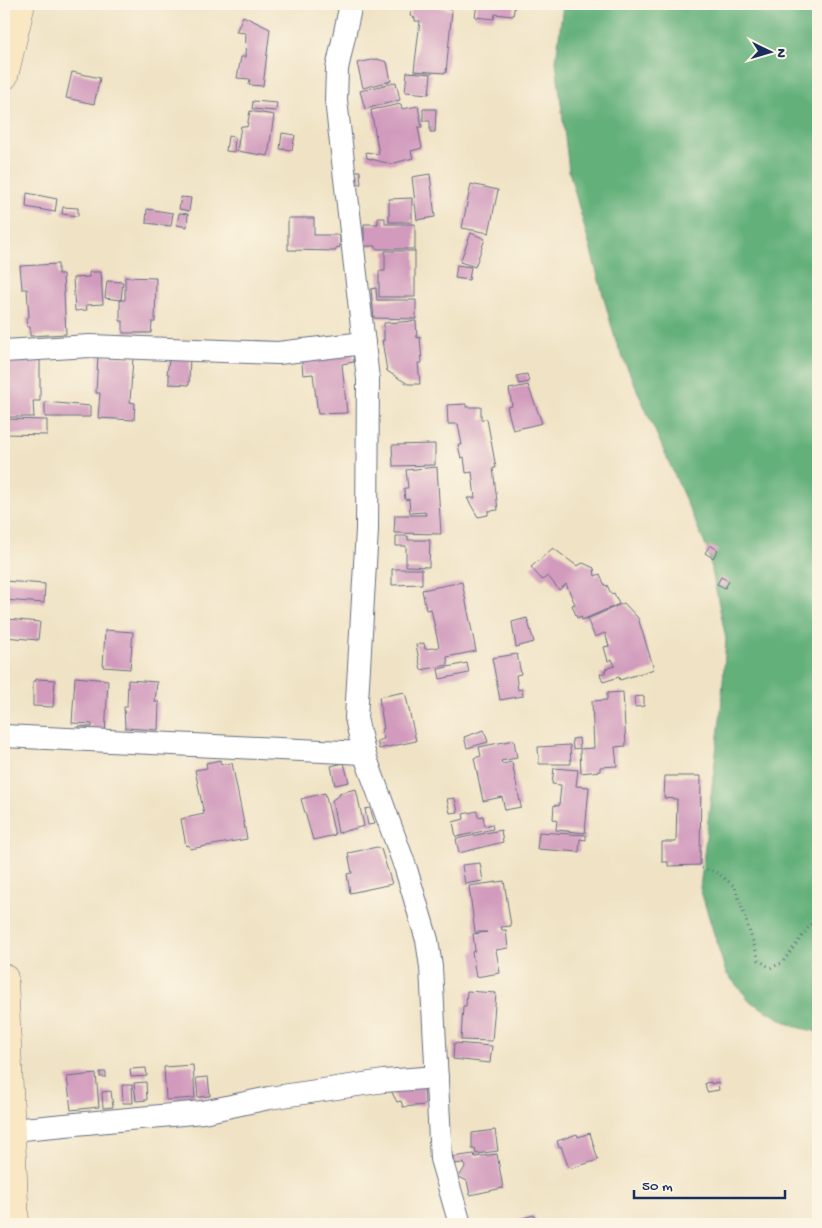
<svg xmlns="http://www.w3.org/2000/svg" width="822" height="1228" viewBox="0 0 822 1228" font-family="'Gochi Hand',sans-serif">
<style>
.forest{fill:#63b07a;stroke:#3f706c}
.building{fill:#d29bbd}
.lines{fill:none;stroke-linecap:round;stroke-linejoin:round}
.street-casing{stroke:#666e82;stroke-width:24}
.secondary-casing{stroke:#666e82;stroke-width:29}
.path{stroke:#666e82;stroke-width:3;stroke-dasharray:1 4;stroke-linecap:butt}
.street{stroke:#fff;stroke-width:22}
.secondary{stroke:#fae7c3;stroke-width:28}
</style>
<rect width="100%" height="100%" fill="#fcf5e5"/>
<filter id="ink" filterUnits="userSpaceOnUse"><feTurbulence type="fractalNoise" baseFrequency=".02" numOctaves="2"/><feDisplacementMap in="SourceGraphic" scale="10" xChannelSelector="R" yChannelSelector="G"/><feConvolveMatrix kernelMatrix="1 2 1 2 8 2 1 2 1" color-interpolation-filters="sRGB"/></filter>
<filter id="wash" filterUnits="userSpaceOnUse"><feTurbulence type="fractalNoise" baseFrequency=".0096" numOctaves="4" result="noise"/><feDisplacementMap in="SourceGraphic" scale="20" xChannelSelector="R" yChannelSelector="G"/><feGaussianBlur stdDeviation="1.12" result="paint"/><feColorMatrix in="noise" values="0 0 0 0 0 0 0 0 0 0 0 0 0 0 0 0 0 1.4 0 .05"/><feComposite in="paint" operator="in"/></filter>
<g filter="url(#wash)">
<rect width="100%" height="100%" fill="#f0e3c5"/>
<polygon class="forest" points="563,4 818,4 818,1032 793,1026 751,1002 726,973 700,888 721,711 726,639 708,551 616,342 569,171 556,61"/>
<g id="blocks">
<g class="building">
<polygon points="413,4 426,4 452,10 446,73 414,71 420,21 415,21 415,18 410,16"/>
<polygon points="477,4 515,4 513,16 495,14 494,19 475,17"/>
<polygon points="243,16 270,29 263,86 249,85 250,79 237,78 241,57 245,57 246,33 236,32"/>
<polygon points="377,59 387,62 391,81 363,88 357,63"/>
<polygon points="72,72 100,78 94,104 66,98"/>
<polygon points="407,72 431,74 429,94 405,92"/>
<polygon points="396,82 400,100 365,109 360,91"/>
<polygon points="253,101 277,103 276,111 252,109"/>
<polygon points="401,104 402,109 418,106 422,127 418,127 422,148 411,151 413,158 391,164 367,158 366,152 379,154 371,110"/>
<polygon points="423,109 436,109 435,132 430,132 430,121 423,121"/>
<polygon points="250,111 274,115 268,156 237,151 241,126 247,127"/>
<polygon points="282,133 295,135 292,150 280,149"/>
<polygon points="228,136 235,137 234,152 226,151"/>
<polygon points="355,171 360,171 361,184 356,184"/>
<polygon points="430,174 435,217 417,220 412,177"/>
<polygon points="471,184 498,190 489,233 462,228"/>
<polygon points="27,193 57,199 55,212 26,207"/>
<polygon points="181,197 191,198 189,211 179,209"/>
<polygon points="412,198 412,222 389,222 389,199"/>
<polygon points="63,207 78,208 78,216 62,214"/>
<polygon points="147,209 173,213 171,226 146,223"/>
<polygon points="179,213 188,214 187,227 177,225"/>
<polygon points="288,218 314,218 314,235 340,235 340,247 336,248 336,251 288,250"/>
<polygon points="378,218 385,218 385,224 415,224 415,249 376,249 376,246 364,246 364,224 378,224"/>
<polygon points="471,233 485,239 475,267 460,262"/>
<polygon points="385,251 415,251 415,297 379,297 379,271 385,271"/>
<polygon points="58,264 58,274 63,274 66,334 30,336 30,327 27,327 26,318 29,317 27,289 22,289 20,266"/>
<polygon points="457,265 471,267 469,280 455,278"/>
<polygon points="89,272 101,272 103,304 86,305 87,310 75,311 73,278 89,277"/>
<polygon points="125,277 156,278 155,322 152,322 151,333 123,333 123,321 120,321 120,300 125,300"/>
<polygon points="107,281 123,282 121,300 105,298"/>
<polygon points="376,288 377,300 416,300 416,319 374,318 371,289"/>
<polygon points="416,321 417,338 420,337 422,363 418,363 420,384 408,384 387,371 382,340 384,341 384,323"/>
<polygon points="353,348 354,362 342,364 347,413 318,414 313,374 303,375 301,353"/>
<polygon points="170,353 190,354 189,385 169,384 169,374 167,374"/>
<polygon points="98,355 133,358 130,402 135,403 134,420 98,418 100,393 96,393"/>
<polygon points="40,356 40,401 33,401 34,417 6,417 8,376 4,376 4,358"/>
<polygon points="527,374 529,382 519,384 516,376"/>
<polygon points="528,385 542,423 513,430 507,407 512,406 509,389"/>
<polygon points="45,402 90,406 90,417 45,417"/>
<polygon points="466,404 466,407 481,407 481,420 487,419 496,468 493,468 498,510 488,511 488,515 478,517 467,498 475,498 472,472 466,473 464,457 461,458 458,445 462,445 458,424 448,424 447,405"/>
<polygon points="4,419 47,420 47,435 4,434"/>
<polygon points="435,444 435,465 393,466 392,445"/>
<polygon points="437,467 441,534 394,533 395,515 426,515 425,512 410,513 409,499 405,500 404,488 408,488 406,470"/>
<polygon points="396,536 408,536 408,540 430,540 429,567 406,566 406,546 396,546"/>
<polygon points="710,545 718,550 713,558 705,553"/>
<polygon points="553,548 577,566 583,563 594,568 595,576 600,574 605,586 607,585 611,594 614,593 619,604 582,620 581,616 577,618 572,605 575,604 566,584 559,590 548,576 542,580 531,567"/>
<polygon points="392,569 422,569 422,584 392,585"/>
<polygon points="721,577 729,581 725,588 717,584"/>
<polygon points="4,581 45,584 44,603 4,600"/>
<polygon points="462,582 476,651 447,657 448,665 421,670 416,645 424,643 425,649 439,647 431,609 426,610 422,590"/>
<polygon points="624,603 638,618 654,669 620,680 619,677 603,682 600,674 606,672 605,669 615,666 612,659 608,661 604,647 609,646 605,633 595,637 587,619"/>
<polygon points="527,618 534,642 516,647 512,622"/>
<polygon points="7,619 40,622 38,640 5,637"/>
<polygon points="105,630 133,632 130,669 103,667"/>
<polygon points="517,654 521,674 516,675 518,690 522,689 523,696 500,700 492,658"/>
<polygon points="467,663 469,673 440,679 438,669"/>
<polygon points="75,677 108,680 105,736 79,734 79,726 92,727 92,724 72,723"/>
<polygon points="36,679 55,680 53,707 33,706 33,681 36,681"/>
<polygon points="128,680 157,682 155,702 159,702 158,730 125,728 124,707 127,707"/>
<polygon points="405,692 416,741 379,749 377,741 384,739 381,729 384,729 379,697"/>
<polygon points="623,692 626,746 615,747 617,766 600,767 600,771 581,773 580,749 594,748 592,701 607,700 607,693"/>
<polygon points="644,696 644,706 635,707 634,697"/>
<polygon points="484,730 488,742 467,748 464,737"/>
<polygon points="579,738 580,748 573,749 572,739"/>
<polygon points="514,740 517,758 501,761 502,764 512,762 521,807 505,810 502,797 483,801 474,758 481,756 479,747"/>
<polygon points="570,745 571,764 539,764 538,747"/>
<polygon points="220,760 221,765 232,763 247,839 190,849 189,845 186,846 181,819 204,814 195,770 207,768 206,763"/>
<polygon points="344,763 349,782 335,785 331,766"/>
<polygon points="554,768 578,770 576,786 589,787 585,833 556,830 557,820 553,819 554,805 559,806 561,785 552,784"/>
<polygon points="665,776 701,776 700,865 668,866 668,862 662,862 662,842 676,842 677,799 664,798"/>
<polygon points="356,789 364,826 338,833 332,800 340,795 339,793"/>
<polygon points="325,793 335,835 313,840 301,799"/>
<polygon points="455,798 458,812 450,813 447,799"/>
<polygon points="370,808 375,824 368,825 365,809"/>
<polygon points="477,811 478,817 483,816 485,826 492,824 493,829 456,837 453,822 464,819 463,814"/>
<polygon points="501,830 503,842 459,853 456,839"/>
<polygon points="539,832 586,835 586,840 580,839 579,852 537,849"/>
<polygon points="377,847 381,849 392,884 350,893 347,874 352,873 348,853"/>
<polygon points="480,863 483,881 465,884 462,865"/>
<polygon points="504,881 511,926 501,927 502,930 506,930 508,948 496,950 500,973 476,977 472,952 475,951 473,934 487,932 475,932 469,886"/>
<polygon points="467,991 496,993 492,1041 461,1040 463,1006 466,1006"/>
<polygon points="454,1043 492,1046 490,1063 453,1059"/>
<polygon points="193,1065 195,1098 166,1100 164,1067"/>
<polygon points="146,1068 147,1076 131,1077 130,1069"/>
<rect x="100" y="1072" width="6" height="5"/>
<polygon points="96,1074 99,1107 71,1110 67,1077"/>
<polygon points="208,1077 210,1096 198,1097 196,1078"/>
<polygon points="146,1082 147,1100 136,1101 134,1083"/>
<polygon points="711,1082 711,1084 718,1082 719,1090 707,1092 705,1083"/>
<polygon points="424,1083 425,1105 403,1107 401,1101 397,1102 389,1087"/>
<polygon points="122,1085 132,1085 133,1103 123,1103"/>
<polygon points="111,1091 113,1107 103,1108 102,1092"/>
<polygon points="495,1130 498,1151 476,1154 475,1149 472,1149 472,1133"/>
<polygon points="590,1133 598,1160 569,1169 561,1146 559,1147 557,1141 577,1134 578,1137"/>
<polygon points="474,1154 475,1157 497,1154 503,1188 470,1195 467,1181 459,1177 465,1167 464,1163 453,1164 452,1157"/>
<polygon points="534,1215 536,1224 509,1224 508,1222"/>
</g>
</g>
</g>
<g filter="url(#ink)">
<use href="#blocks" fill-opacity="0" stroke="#666e82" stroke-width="1"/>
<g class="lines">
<defs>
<g id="street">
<polyline points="351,4 337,69 336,100 368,379 367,530 356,718 364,753 406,869 427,940 431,967 441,1159 460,1224"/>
<polyline points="4,351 90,346 278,353 364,343"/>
<polyline points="4,736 364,753"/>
<polyline points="12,1130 203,1112 269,1098 384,1081 437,1077"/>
</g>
<g id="secondary">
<polyline points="4,76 21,4"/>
<polyline points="4,978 15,1224"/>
</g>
</defs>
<use href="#street" class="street-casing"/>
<use href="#secondary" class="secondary-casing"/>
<polyline class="path" points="702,868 718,873 735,887 759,960 770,968 782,963 818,915"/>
<use href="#street" class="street"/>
<use href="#secondary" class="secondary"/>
</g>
</g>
<rect width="822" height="1228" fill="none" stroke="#fcf5e5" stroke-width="20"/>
<g transform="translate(770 52) rotate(95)" stroke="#fcf5e5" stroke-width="4" paint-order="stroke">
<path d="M0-4L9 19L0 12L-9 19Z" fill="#1b2f5e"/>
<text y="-8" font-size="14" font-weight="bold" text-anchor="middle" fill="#1b2f5e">N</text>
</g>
<path d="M634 1190v8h151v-8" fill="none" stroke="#1b2f5e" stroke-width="2.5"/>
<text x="642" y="1190" font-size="15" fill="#1b2f5e" stroke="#fcf5e5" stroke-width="4" paint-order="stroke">50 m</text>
</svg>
